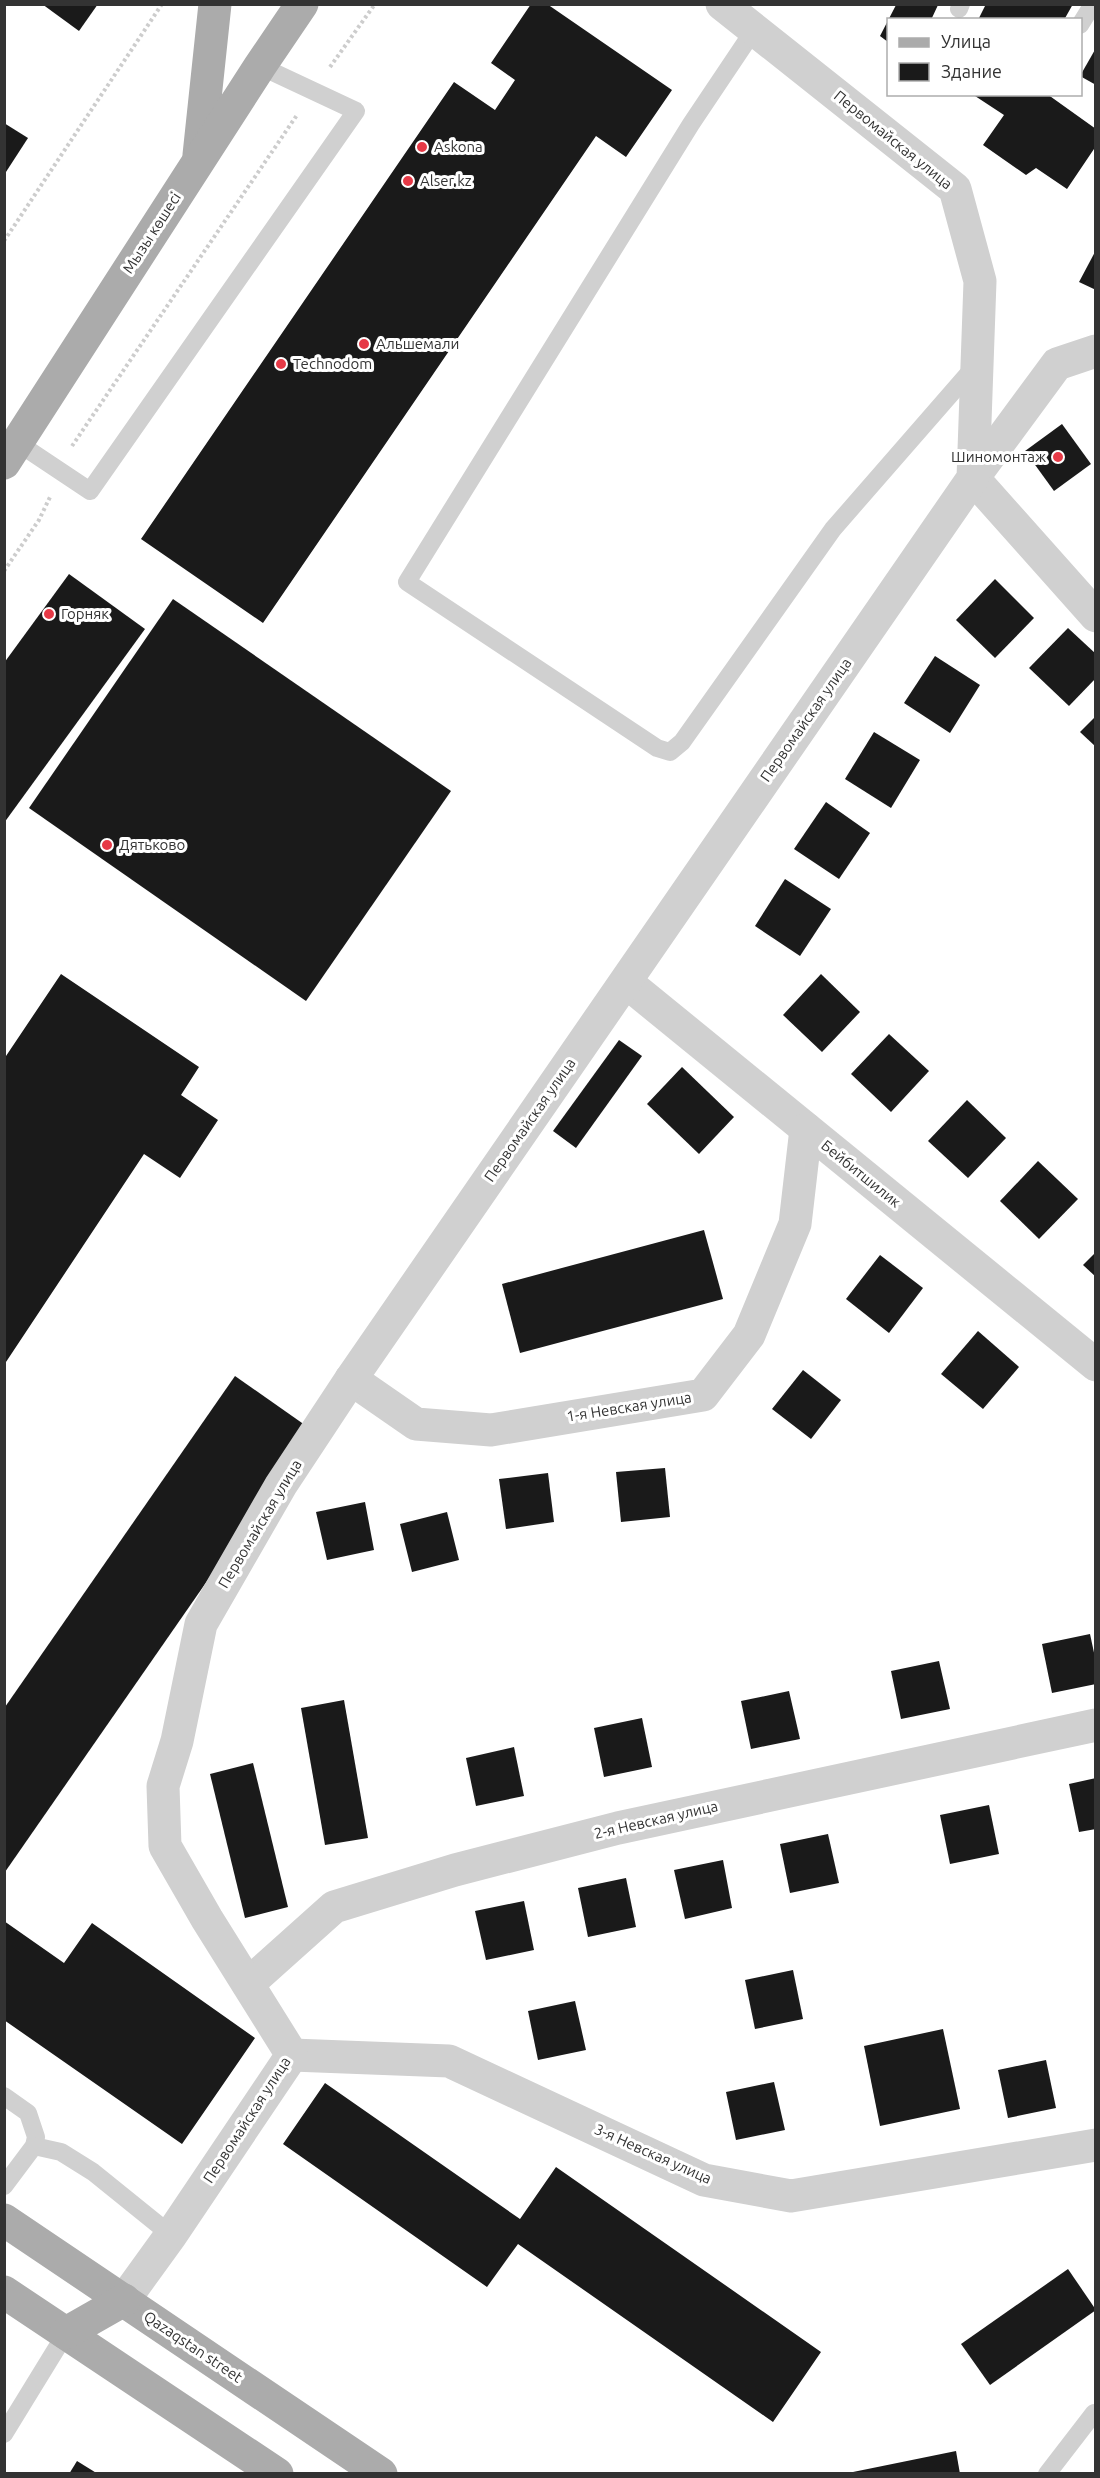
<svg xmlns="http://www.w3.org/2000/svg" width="1100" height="2478" viewBox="0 0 1100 2478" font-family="Ubuntu,sans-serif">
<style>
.building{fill:#1a1a1a}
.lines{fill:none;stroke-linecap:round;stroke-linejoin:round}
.path{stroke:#cdcdcd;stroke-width:4;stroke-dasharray:3 3;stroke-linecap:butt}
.lane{stroke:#d0d0d0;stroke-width:18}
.street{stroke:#d0d0d0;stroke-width:33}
.primary{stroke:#ababab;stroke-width:33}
.poi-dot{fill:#e63946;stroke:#fff;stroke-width:2}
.labels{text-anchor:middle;stroke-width:6;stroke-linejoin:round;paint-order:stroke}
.street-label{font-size:15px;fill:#333;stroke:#fff}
.poi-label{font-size:15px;fill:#333;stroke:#fff;text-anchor:start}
</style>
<rect width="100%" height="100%" fill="#fff"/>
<g class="building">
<polygon points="42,4 98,4 79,31"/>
<polygon points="531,4 547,4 672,90 626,157 596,136 263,623 141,539 454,82 495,110 515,80 491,63"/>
<polygon points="986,4 1073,4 1064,20 978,20"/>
<polygon points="896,5 938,5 931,20 888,20 888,42 880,36"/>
<polygon points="1096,48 1096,85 1080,76"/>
<polygon points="972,94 1047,94 1096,129 1096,146 1067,189 1036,168 1026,175 983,145 1004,115"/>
<polygon points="4,123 28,138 4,175"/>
<polygon points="1096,250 1096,290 1079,282"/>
<polygon points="1062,424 1091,464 1054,491 1025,451"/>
<polygon points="69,574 145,629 4,823 4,663"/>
<polygon points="995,579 1034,618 995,658 956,620"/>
<polygon points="173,599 451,791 306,1001 29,808"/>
<polygon points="1068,628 1096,654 1096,678 1069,706 1029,668"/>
<polygon points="935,656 980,685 950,733 904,703"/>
<polygon points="1096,716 1096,747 1080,732"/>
<polygon points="874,732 920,760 891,808 845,779"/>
<polygon points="826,802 870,833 839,879 794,849"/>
<polygon points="785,879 831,909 800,956 755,926"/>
<polygon points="61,974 199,1067 181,1095 218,1120 180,1178 144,1154 4,1365 4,1059"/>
<polygon points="821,974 860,1012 822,1052 783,1015"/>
<polygon points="889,1034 929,1071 891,1112 851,1074"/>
<polygon points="619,1040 642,1056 576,1148 553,1131"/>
<polygon points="682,1067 734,1117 699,1154 647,1104"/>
<polygon points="967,1100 1006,1138 968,1178 928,1141"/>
<polygon points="1038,1161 1078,1199 1039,1239 1000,1201"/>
<polygon points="704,1230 723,1299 520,1353 502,1284"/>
<polygon points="1096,1252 1096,1277 1083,1265"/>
<polygon points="880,1255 923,1288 889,1333 846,1299"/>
<polygon points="978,1331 1019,1367 983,1409 941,1374"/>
<polygon points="803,1370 841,1400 811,1439 772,1409"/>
<polygon points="235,1376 312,1430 5,1872 5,1707"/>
<polygon points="665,1468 670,1517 621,1522 616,1472"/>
<polygon points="548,1473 554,1522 506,1529 499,1479"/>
<polygon points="365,1502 374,1550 327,1560 316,1512"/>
<polygon points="447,1512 459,1560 412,1572 400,1524"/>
<polygon points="1090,1634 1096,1662 1096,1684 1052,1693 1042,1644"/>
<polygon points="939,1661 950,1709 901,1719 891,1671"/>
<polygon points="789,1691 800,1739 751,1749 741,1701"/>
<polygon points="344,1700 368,1838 325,1845 301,1708"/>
<polygon points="642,1718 652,1767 604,1777 594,1728"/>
<polygon points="514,1747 524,1796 476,1806 466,1758"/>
<polygon points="253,1763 288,1907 245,1918 210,1774"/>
<polygon points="1096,1778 1096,1829 1079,1832 1069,1784"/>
<polygon points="989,1805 999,1854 950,1864 940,1815"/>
<polygon points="828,1834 839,1883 790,1893 780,1844"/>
<polygon points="723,1860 732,1908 685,1919 674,1870"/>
<polygon points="626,1878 636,1927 588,1937 578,1888"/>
<polygon points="524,1901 534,1950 486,1960 475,1911"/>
<polygon points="4,1921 64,1963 92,1923 255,2038 182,2144 4,2020"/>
<polygon points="793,1970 803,2019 755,2029 745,1980"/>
<polygon points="575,2001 586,2050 538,2060 528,2011"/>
<polygon points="943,2029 960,2109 880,2126 864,2046"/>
<polygon points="1046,2060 1056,2108 1008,2118 998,2070"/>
<polygon points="774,2082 785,2130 736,2140 726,2092"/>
<polygon points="325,2083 520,2219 556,2167 821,2352 773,2422 518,2244 487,2287 283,2144"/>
<polygon points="1068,2269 1096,2310 990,2385 961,2344"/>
<polygon points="956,2451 960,2474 853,2474 853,2472"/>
<polygon points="77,2461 98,2474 69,2474"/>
</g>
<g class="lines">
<g class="path">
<polyline points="330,67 375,4"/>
<polyline points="4,241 162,4"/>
<polyline points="72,446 297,115"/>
<polyline points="4,571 39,520 50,497"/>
</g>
<g class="lane">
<polyline points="959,9 961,4"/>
<polyline points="1080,25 1093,4"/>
<polyline points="754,30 691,124 407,582 657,748 670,752 682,742 833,529 976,365"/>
<polyline points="18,443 90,491 356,111 260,66"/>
<polyline points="4,2096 28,2113 36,2137 34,2146 4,2186"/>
<polyline points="34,2146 61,2152 93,2172 171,2235"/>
<polyline points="4,2434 66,2333"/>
<polyline points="1047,2474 1094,2413 1096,2414"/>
</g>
<g class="street">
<polyline points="1096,351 1057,364 973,478 1096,616"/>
<polyline points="626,982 1096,1365"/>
<polyline points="351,1379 416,1424 491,1430 703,1395 749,1335 795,1224 806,1129"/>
<polyline points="248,1984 334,1907 455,1870 618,1828 1096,1725"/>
<polyline points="292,2055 449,2061 704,2180 791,2196 1096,2145"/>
<polyline points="124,2300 171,2235 292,2055 207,1919 165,1846 163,1786 177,1741 201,1624 281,1485 351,1379 973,478 980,281 955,189 722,4"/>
</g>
<g class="primary">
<polyline points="199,155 215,4"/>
<polyline points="4,463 260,66 302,4"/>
<polyline points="4,2220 381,2474"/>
<polyline points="4,2292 277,2474"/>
<polyline points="66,2333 124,2300"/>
</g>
</g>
<g class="poi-dot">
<circle cx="422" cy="147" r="6"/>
<circle cx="408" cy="181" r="6"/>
<circle cx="364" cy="344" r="6"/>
<circle cx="281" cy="364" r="6"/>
<circle cx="1058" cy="457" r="6"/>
<circle cx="49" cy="614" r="6"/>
<circle cx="107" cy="845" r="6"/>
</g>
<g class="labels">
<g class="street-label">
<text transform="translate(893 140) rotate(39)" y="5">Первомайская улица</text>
<text transform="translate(152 233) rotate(-57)" y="5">Мызы көшесі</text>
<text transform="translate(806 720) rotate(-55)" y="5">Первомайская улица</text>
<text transform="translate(530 1120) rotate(-55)" y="5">Первомайская улица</text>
<text transform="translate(861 1174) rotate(39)" y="5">Бейбитшилик</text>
<text transform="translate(629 1407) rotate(-9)" y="5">1-я Невская улица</text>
<text transform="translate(260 1524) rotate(-59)" y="5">Первомайская улица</text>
<text transform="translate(656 1820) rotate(-13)" y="5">2-я Невская улица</text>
<text transform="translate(247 2120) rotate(-57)" y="5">Первомайская улица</text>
<text transform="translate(653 2154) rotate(24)" y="5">3-я Невская улица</text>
<text transform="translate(193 2347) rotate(34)" y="5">Qazaqstan street</text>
</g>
<g class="poi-label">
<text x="434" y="152">Askona</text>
<text x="420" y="186">Alser.kz</text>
<text x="376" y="349">Альшемали</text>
<text x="293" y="369">Technodom</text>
<text x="1046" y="462" text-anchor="end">Шиномонтаж</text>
<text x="61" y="619">Горняк</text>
<text x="119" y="850">Дятьково</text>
</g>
</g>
<rect width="1100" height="2478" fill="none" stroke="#333333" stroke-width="12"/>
<rect x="887" y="18" width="195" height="78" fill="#ffffff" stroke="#adadad" stroke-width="1.5"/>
<rect x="899" y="38" width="30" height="9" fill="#ababab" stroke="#adadad" stroke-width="1.5"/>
<text x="941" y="48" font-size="18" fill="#333333">Улица</text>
<rect x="899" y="63" width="30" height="18" fill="#1a1a1a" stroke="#adadad" stroke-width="1.5"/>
<text x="941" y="78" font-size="18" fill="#333333">Здание</text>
</svg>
